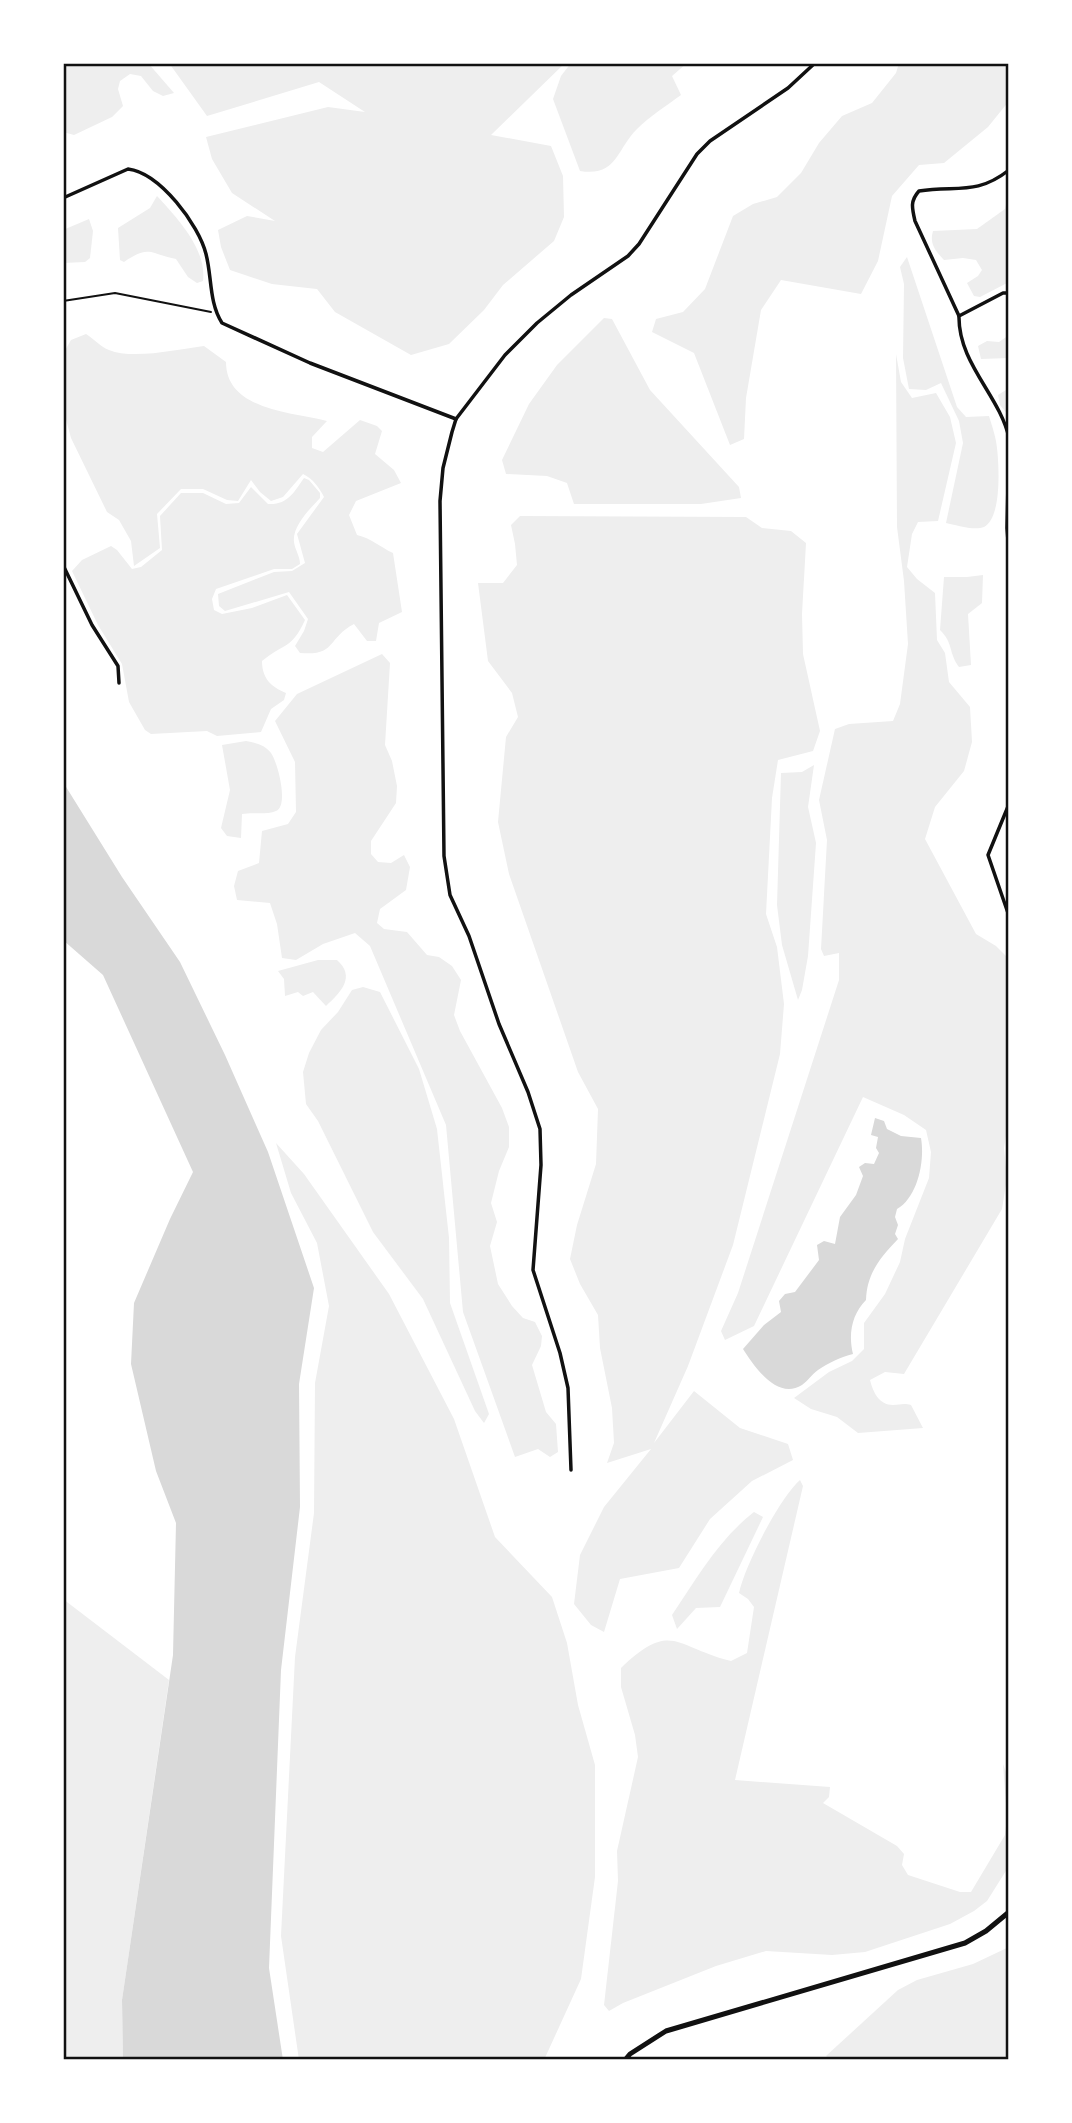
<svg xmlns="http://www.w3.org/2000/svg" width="1072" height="2123" viewBox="0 0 1072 2123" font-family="Raleway,sans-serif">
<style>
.green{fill:#eee}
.water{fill:#d9d9d9}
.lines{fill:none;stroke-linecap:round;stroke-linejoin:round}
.path{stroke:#111;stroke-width:2}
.minor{stroke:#111;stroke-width:3.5}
.secondary{stroke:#111;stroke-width:5}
.neatline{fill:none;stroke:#111;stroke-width:2.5}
</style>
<rect width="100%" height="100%" fill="#fff"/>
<g class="green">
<polygon points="63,63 148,63 174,93 163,96 153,91 141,76 130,74 120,81 118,89 123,106 112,117 74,135 63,132"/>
<polygon points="169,63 565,63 491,135 551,146 563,176 564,217 554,241 503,285 484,310 449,344 411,355 335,312 317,289 272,284 230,270 221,247 218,230 247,216 275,221 232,193 212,159 206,137 328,107 365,112 319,82 207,116"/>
<path d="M571,63H687L672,76L681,95C666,106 650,116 637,129C616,150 617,177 580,171L553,99L561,76Z"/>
<polygon points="899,63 1003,63 1009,69 1009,101 988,127 944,163 919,165 892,196 878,261 861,294 781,280 761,310 746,398 744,439 730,445 694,353 652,332 656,319 683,312 705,289 733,216 753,204 777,197 801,173 819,143 842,116 872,103 896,73"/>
<path d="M1008,195L1009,282L980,297L974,296L967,283L978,276L982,270L976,260L963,258L944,260C936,251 929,244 933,231L977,229L1005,209Z"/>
<path d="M157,196C177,218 207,249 203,281L197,283L188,277L176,259C150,254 150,244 124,262L120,260L118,228L150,208Z"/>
<polygon points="89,219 93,231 90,258 85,262 63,263 63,230"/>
<path d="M907,257L957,407L966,417L989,416C992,426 996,437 997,448C999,465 1002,518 984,527C974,531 956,525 946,523L963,443L959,421L941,383L926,390L909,389L903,358L904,284L900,267Z"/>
<polygon points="604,318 612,319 650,390 739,487 741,498 701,504 574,504 567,483 547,476 506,474 502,460 529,404 557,365"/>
<path d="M86,334C94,339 101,347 109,350C133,360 179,349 204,346L226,362C226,410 291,412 327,421L312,437V448L323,452L360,420L377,426L382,431L375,454L394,470L401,483L356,501L349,515L357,535C371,538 380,547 393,553L402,612L379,623L376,641H367L354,624C326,639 337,656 300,653L295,646L304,631L308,619L289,592L225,611L219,606L218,594L274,572L292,571L305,563L297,534L324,497C319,487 313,479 303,474L283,497L271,501L260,492L251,480L238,501L227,500L203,489H181L157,514L160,548L134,566L131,541L119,520L107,512L71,438L63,408V354L71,340Z"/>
<polygon points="1009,335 1009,358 981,359 978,346 987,341 999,342"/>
<path d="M896,354L901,382L912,398L936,393L950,417L956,443L938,521L918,522L912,534L907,567L917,579L935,593L937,640L945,653L949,682L970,707L972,742L964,771L935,807L925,839L976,934L996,946L1009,959V1118L1004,1148L1007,1178L1002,1209L904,1374L885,1372L870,1380C873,1392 879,1405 893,1405C900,1405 903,1403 911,1405L923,1428L858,1433L837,1417L811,1409L794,1398L829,1372L852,1361L864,1349V1323L885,1294L900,1262L905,1239L929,1178L931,1152L926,1130L904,1115L863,1097L754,1326L725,1340L721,1331L738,1293L839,980V953L824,956L821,949L827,840L819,800L835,729L849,724L893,721L900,704L908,644L904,581L897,527Z"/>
<polygon points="1009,388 1009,416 1000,405 998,395"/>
<path d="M304,478L309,480L320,493V498C310,509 292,526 294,542C295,550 300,556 300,564L292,569H274L216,589L212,599L214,610L222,614L252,608L287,595L305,620C292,649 284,643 262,661C262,678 271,687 286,693L284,700L271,709L261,732L217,736L207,731L151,734L145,730L129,702L122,664L98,625L72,571L82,560L111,546L117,550L132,569L141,567L162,550L160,516L181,493H203L226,504L239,503L251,487L268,504C288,505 294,492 304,478Z"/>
<polygon points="520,516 746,517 762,528 791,531 806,543 802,614 803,654 820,731 813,751 778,760 772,798 766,914 777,947 784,1004 780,1054 733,1245 688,1366 654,1443 694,1391 740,1428 788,1444 793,1460 752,1481 710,1519 679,1568 620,1579 604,1632 591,1625 574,1604 580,1555 604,1507 651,1449 607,1463 614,1443 612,1408 600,1348 598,1315 580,1284 570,1259 577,1225 596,1164 598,1109 578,1072 509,874 498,822 506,737 518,717 512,693 488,661 478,583 503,583 517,565 515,544 511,525"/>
<path d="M983,575L982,603L968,614L971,665L959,667C948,652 954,644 940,630L944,577H967Z"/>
<polygon points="382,654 390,663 385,745 392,761 397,786 396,803 371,841 371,854 378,862 391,863 404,855 410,867 406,890 380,909 377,923 384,929 407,932 427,955 439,957 452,966 461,980 454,1015 460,1031 502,1108 509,1127 509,1147 499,1171 491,1203 497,1222 490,1246 498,1284 512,1306 523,1318 535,1322 542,1336 541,1346 532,1365 546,1412 556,1424 558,1452 550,1457 538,1449 515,1457 463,1312 446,1125 370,946 355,933 323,944 296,960 282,958 277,924 270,903 237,900 234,886 238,871 259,863 262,831 288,824 296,812 295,762 275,721 297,694"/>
<path d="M246,741C256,743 265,745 271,753C278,763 289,806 276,811C267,815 252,812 242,814L241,838L227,836L221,828L230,790L222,745Z"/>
<polygon points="814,765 808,807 816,843 808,956 802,990 798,1000 782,945 777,905 781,773 802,772"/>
<path d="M318,960H337C356,977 341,992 326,1006L313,992L303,996L298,992L285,996L284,979L278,971Z"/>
<polygon points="363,987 380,992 419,1069 437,1129 449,1238 450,1303 489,1414 484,1423 475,1411 423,1299 373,1232 318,1121 306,1104 303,1072 309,1053 321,1030 338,1012 352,990"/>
<polygon points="276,1143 304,1174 389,1294 454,1419 495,1537 552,1597 567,1643 578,1705 595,1765 595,1877 581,1979 544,2060 299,2060 281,1936 295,1657 314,1513 315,1383 329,1306 317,1243 291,1193"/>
<path d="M800,1480L803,1486L735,1780L830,1787L829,1797L823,1803L897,1846L904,1854L902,1865L908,1875L960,1892H971L1005,1835L1007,1817L1003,1764L1009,1780V1866L987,1901L974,1911L950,1924L865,1952L832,1955L766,1951L716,1966L623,2003L609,2011L604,2005L618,1881L617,1851L638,1757L635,1735L621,1687V1668C672,1619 676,1648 731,1661L747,1653L754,1607L748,1599L739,1593C745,1565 779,1499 800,1480Z"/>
<path d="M754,1512L763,1517L720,1607L696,1608L677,1629L672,1615C697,1578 719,1539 754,1512Z"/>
<polygon points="63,1599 169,1680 122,2000 123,2060 63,2060"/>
<polygon points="1009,1947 1009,2060 831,2060 826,2056 898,1990 917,1980 973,1964"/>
</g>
<g class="water">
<polygon points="63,782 122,877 180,962 225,1055 268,1152 314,1288 299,1384 300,1507 281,1670 269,1968 283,2060 123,2060 122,2000 173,1655 176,1523 156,1471 131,1364 134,1303 170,1219 193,1172 103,975 63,940"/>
<path d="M875,1118L884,1121L887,1129L901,1136L921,1138C925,1160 918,1197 897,1209L895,1217L898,1225L895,1234L898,1239C880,1258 867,1273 866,1300C852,1314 848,1334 853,1354C841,1357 828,1363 818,1370C812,1374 808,1381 802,1385C777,1401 754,1366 743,1349L764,1325L781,1312L779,1301L785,1294L795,1292L819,1260L817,1245L824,1241L835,1244L840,1217L856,1195L863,1176L859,1167L865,1163L874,1164L879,1153L876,1148L878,1137L871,1135Z"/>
</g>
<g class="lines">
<polyline class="path" points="63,301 115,293 211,312"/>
<g class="minor">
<path d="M63,198L128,169C160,173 199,225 206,254C212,277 209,303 222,323L310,363L456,419"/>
<path d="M1009,293H1003L959,316C958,363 1000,396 1009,438L1007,528L1009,554"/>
<path d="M959,316L915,221C912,208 910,201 919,191C956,185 976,196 1009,170"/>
<polyline points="63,565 92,625 118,666 119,683"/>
<polyline points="1009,804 988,855 1009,916"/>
<polyline points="571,1470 568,1388 560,1353 533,1270 541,1165 540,1129 528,1092 499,1024 469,936 450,895 444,856 440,501 443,468 452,432 456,419 505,355 537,323 571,295 628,256 639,244 697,154 710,141 788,88 815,63"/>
</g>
<polyline class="secondary" points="625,2060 630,2054 666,2031 965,1943 986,1931 1009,1912"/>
</g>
<rect width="1072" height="2123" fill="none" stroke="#ffffff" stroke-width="130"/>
<rect x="65" y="65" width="942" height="1993" class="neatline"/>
</svg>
